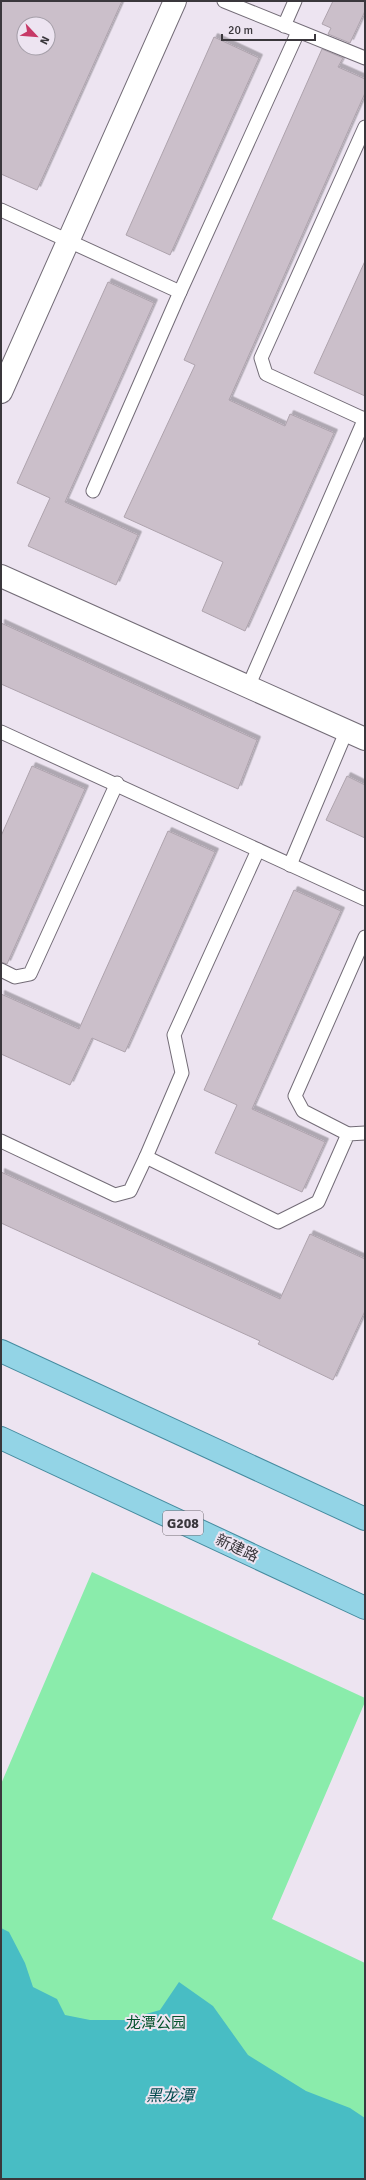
<svg xmlns="http://www.w3.org/2000/svg" width="366" height="2180" viewBox="0 0 366 2180" font-family="Signika,'Noto Sans SC',sans-serif">
<style>
.green{fill:#8aecab}
.water{fill:#48bdc4}
.building{fill:#cbbfca;stroke:#aea3ad;fill-rule:evenodd;filter:url(#shadow)}
.lines{fill:none;stroke-linecap:round;stroke-linejoin:round}
.service-casing{stroke:#736c77;stroke-width:15}
.minor-casing{stroke:#736c77;stroke-width:24}
.primary-casing{stroke:#458b9f;stroke-width:24}
.service{stroke:#fff;stroke-width:13}
.minor{stroke:#fff;stroke-width:22}
.primary{stroke:#93d4e6;stroke-width:22}
.labels{text-anchor:middle;stroke-width:4;stroke-linejoin:round;paint-order:stroke}
.shield{fill:#ede4f1;stroke:#706b72;stroke-width:1}
.shield-label{font-size:14px;font-weight:bold;fill:#3a373c}
.street-label{font-size:15px;fill:#3a373c;stroke:#ede4f1}
.park-label{font-size:15px;fill:#03522b;stroke:#ede4f1}
.water-label{font-size:16px;font-style:italic;fill:#00494d;stroke:#ede4f1}
</style>
<defs>
<filter id="shadow"><feDropShadow dx="3.5" dy="-3.5" stdDeviation="0" flood-color="#0004"/></filter>
</defs>
<rect width="100%" height="100%" fill="#ede4f1"/>
<polygon class="green" points="92,1572 365,1698 365,1702 272,1919 365,1963 365,2179 1,2179 1,1784"/>
<polygon class="water" points="1,1928 9,1932 25,1963 33,1987 57,1999 65,2015 90,2020 125,2020 160,2010 179,1982 213,2006 248,2055 306,2091 350,2108 365,2118 365,2179 1,2179"/>
<g class="building">
<path d="M1,1H122L37,190L1,174ZM24,24H48V48H24Z"/>
<polygon points="333,1 365,1 365,11 350,43 328,34 331,28 322,24"/>
<polygon points="214,37 259,58 170,255 126,235"/>
<polygon points="322,49 343,58 338,67 365,79 365,93 229,400 285,426 290,414 334,433 245,631 202,611 223,562 124,517 195,365 184,360"/>
<polygon points="365,261 365,396 314,373"/>
<polygon points="108,282 154,303 65,502 138,535 116,585 28,546 50,498 17,483"/>
<polygon points="1,623 257,740 238,789 1,684"/>
<polygon points="32,766 85,789 7,964 1,962 1,836"/>
<polygon points="347,776 365,785 365,838 326,820"/>
<polygon points="168,831 215,852 125,1052 92,1038 70,1085 1,1054 1,994 79,1029"/>
<polygon points="294,890 341,911 252,1109 325,1142 302,1192 215,1153 237,1105 204,1090"/>
<polygon points="1,1172 280,1299 310,1234 365,1259 365,1311 333,1380 258,1344 260,1341 1,1223"/>
</g>
<g class="lines">
<defs>
<g id="service">
<polyline points="224,1 365,58"/>
<polyline points="284,26 295,1"/>
<polyline points="1,210 180,292"/>
<polyline points="364,419 266,374 261,358 365,127"/>
<polyline points="93,491 180,292 298,32"/>
<polyline points="248,687 365,418"/>
<polyline points="1,732 365,899"/>
<polyline points="290,865 346,732"/>
<polyline points="1,970 15,977 30,974 117,783"/>
<polyline points="348,1134 303,1111 295,1096 365,937"/>
<polyline points="1,1141 115,1195 130,1191 146,1157 182,1073 174,1035 258,850"/>
<polyline points="146,1157 278,1222 318,1202 348,1134 365,1133"/>
</g>
<g id="minor">
<polyline points="1,392 175,1"/>
<polyline points="1,576 365,739"/>
</g>
<g id="primary">
<polyline points="1,1351 365,1519"/>
<polyline points="1,1438 365,1608"/>
</g>
</defs>
<use href="#service" class="service-casing"/>
<use href="#minor" class="minor-casing"/>
<use href="#primary" class="primary-casing"/>
<use href="#service" class="service"/>
<use href="#minor" class="minor"/>
<use href="#primary" class="primary"/>
</g>
<g class="labels">
<rect class="shield" x="163" y="1511" width="40" height="24" rx="3"/>
<g class="shield-label">
<text x="183" y="1528">G208</text>
</g>
<g class="street-label">
<text transform="translate(237 1548) rotate(25)" y="5">新建路</text>
</g>
<g class="park-label">
<text x="156" y="2028">龙潭公园</text>
</g>
<g class="water-label">
<text x="170" y="2101">黑龙潭</text>
</g>
</g>
<rect width="366" height="2180" fill="none" stroke="#3a373c" stroke-width="4"/>
<g transform="translate(36 36) rotate(116)"><circle r="19" fill="#ede4f1" stroke="#a59fa9"/>
<path d="M0-3L7 15L0 10L-7 15Z" fill="#c73967"/>
<text y="-6" font-size="11" font-weight="bold" text-anchor="middle" fill="#3a373c">N</text>
</g>
<path d="M222 34v6h93v-6" fill="none" stroke="#3a373c" stroke-width="2"/>
<text x="228" y="34" font-size="12" fill="#3a373c" stroke="#ede4f1" stroke-width="3" paint-order="stroke">20 m</text>
</svg>
